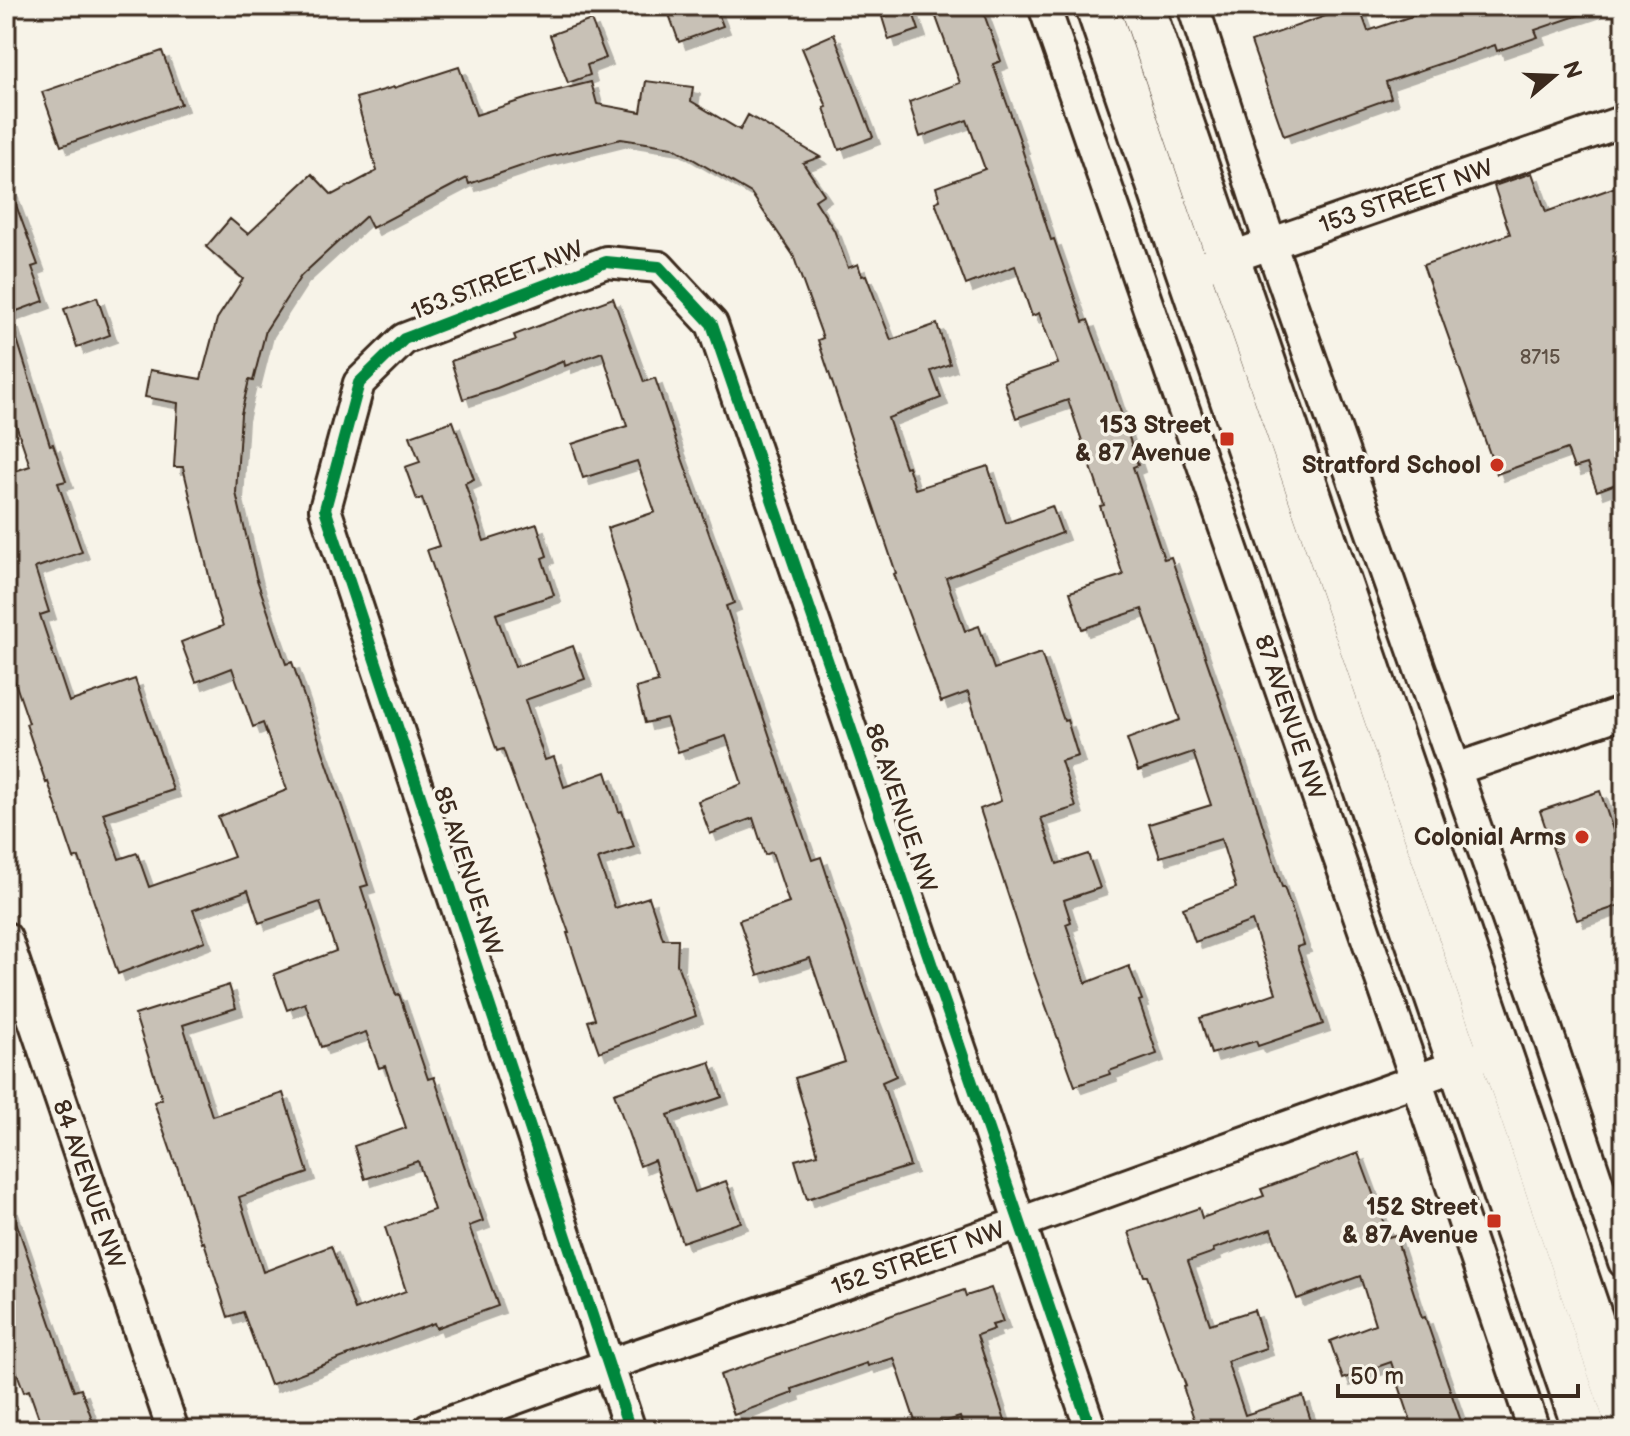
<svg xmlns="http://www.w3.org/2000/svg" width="1630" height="1436" viewBox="0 0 1630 1436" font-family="'Balsamiq Sans',sans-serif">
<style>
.building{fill:#c8c1b6;stroke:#3b2a1e;stroke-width:2;filter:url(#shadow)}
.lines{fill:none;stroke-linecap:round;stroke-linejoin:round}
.minor-casing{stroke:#3b2a1e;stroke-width:36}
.secondary-casing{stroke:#3b2a1e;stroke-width:48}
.minor{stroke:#f7f3e8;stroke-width:30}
.secondary{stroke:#f7f3e8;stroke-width:42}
.cycleway-casing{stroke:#f7f3e8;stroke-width:17}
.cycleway{stroke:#00873e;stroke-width:12}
.poi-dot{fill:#c8321e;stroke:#f7f3e8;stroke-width:3}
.labels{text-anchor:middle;stroke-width:7;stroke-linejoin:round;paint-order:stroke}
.number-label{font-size:20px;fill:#5e5044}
.street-label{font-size:24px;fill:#3b2a1e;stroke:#f7f3e8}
.poi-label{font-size:24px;font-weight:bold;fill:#3b2a1e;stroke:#f7f3e8;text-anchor:end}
</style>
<defs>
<filter id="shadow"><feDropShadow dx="7" dy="7" stdDeviation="0" flood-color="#0004"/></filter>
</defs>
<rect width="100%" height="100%" fill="#f7f3e8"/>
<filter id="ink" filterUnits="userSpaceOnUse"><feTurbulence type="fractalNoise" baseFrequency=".0125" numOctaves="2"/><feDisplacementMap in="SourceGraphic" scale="16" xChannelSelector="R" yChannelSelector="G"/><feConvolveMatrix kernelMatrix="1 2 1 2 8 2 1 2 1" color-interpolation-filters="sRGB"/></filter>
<g filter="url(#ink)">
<g class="building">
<polygon points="666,6 715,6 723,26 679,42"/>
<polygon points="959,6 981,6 1001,61 993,64 1022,146 1021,146 1051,240 1054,239 1083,322 1088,320 1110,379 1138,465 1133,467 1164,559 1171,557 1255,801 1282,887 1284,887 1304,945 1297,947 1323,1024 1258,1046 1256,1041 1211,1054 1200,1018 1244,1005 1244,1004 1276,993 1252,921 1195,942 1183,908 1236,888 1221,839 1160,857 1149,824 1211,805 1193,752 1138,771 1127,739 1180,720 1142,609 1082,629 1070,592 1123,575 1100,506 1104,505 1068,400 1016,418 1004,382 1058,364 1039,313 1032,316 1015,266 966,285 935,202 940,200 936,187 985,169 967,120 920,137 909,102 960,83 935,14"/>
<polygon points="1354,6 1359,6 1368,31 1441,6 1593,6 1594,10 1535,30 1538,37 1497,51 1495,45 1386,82 1391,98 1284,136 1251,42"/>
<polygon points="911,7 919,30 889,40 882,17"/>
<polygon points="591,20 606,58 587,65 590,75 568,83 550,35"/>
<polygon points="834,34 873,137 839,150 824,108 827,107 802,48"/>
<polygon points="162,51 181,104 61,146 42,92"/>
<polygon points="459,67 476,115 531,97 591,82 597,104 641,112 646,81 693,87 691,101 740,130 748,115 820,157 803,163 824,194 815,200 834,230 848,268 858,264 862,276 866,275 891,340 937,324 950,364 931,371 941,398 888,418 905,467 908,466 915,489 988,466 1006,523 1052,506 1062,533 946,578 965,631 979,626 994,669 1041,653 1064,721 1067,720 1078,756 1061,761 1076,807 1041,818 1057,864 1088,854 1100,888 1064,900 1071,922 1066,924 1086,983 1129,966 1142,1000 1139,1001 1157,1054 1109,1071 1110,1074 1075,1086 1030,962 980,809 1001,801 968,692 941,702 894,574 896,573 818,340 823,338 793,255 751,193 672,147 621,139 545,158 469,184 467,178 372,228 366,216 301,276 266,330 253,381 249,380 241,414 236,493 256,577 286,664 292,662 350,830 368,885 361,887 396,995 399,994 428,1079 434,1077 483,1221 469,1226 498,1306 436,1328 434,1323 270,1385 243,1312 228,1317 204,1242 202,1243 176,1163 175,1163 154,1102 162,1099 135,1015 229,985 236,1008 183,1025 212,1116 283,1093 308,1173 239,1197 263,1272 331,1246 355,1310 406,1291 385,1227 434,1210 418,1161 365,1179 354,1146 406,1128 385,1066 379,1068 366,1032 321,1047 305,1003 287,1010 274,974 336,951 320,902 259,923 248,890 193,910 205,941 118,974 79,857 74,859 48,782 46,783 26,724 29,723 6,656 6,645 14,642 6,617 6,474 30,466 12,413 6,415 6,324 12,323 50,445 53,444 66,481 58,483 82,552 35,568 49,612 40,615 69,702 135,679 173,790 103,813 119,859 137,853 149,887 234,857 218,817 287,790 263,723 253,727 232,668 196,682 181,642 223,626 216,605 183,467 174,467 178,403 145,397 150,370 201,379 217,319 243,279 206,247 230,219 248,234 312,174 332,195 377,171 356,98 394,87 394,88"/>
<polygon points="1532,173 1546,212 1624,184 1624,481 1597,491 1587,464 1574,468 1567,449 1497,474 1423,265 1510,234 1494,186"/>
<polygon points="6,186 9,186 38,265 32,267 44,301 6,315"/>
<polygon points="97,297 110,335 77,347 64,309"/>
<polygon points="613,298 644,382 655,378 678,447 734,603 726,606 785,782 812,860 821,857 873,1015 896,1076 882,1082 910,1166 807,1199 795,1160 818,1154 795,1078 845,1062 810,958 758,975 739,920 789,903 772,852 765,855 753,818 710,834 698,801 742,784 726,736 678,752 666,718 645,723 636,688 658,682 607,528 655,512 637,461 583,478 572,444 627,426 602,352 565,366 564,361 497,388 463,399 451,361 516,340 514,335"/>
<polygon points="453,421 474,479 465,483 484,541 537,524 547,556 542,558 554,595 496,614 515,667 573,646 585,679 525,700 545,760 554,757 564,787 606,772 619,812 622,811 634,847 598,859 615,908 649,897 663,939 678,939 677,964 696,1016 599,1052 588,1021 595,1019 567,933 569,933 503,749 497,751 427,550 439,546 422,498 417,500 405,467 420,462 410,436"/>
<polygon points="1600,791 1624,863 1624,904 1577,920 1540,811"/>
<polygon points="710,1062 722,1097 668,1115 695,1192 726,1181 741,1222 682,1242 654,1160 640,1166 614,1093"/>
<polygon points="1358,1153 1389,1237 1395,1235 1422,1318 1425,1317 1464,1430 1414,1430 1391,1362 1343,1379 1330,1341 1375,1324 1360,1276 1297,1299 1271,1229 1213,1249 1214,1252 1188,1261 1210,1324 1254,1310 1266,1348 1227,1361 1245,1415 1303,1396 1312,1424 1294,1430 1198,1430 1183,1387 1186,1386 1147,1276 1144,1276 1129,1232 1199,1208 1202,1218 1264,1196 1261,1189"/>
<polygon points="11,1207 74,1391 81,1389 96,1430 43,1430 29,1390 24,1392 6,1343 6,1208"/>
<polygon points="991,1288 1003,1322 992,1325 994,1329 977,1335 1008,1430 964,1430 960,1417 918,1430 894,1358 868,1366 867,1363 792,1389 793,1393 734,1415 720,1375 964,1290 966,1296"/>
</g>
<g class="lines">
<defs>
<g id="minor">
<polyline points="1044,6 1416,1080 1534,1430"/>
<polyline points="1193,6 1270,243 1542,1016 1624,1262"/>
<polyline points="1209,265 1624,121"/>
<polyline points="1456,769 1624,712"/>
<polyline points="6,938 173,1430"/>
<polyline points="428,1430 608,1365 1020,1223 1478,1058"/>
<polyline points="630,1430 325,509 359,383 404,339 606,262 659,267 712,324 1091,1430"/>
</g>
<g id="secondary">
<polyline points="1097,6 1585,1430"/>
<polyline points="1142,6 1624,1415"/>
</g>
</defs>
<use href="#minor" class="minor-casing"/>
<use href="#secondary" class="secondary-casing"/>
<use href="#minor" class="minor"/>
<use href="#secondary" class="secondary"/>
<defs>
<polyline id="cycleway" points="630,1430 325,509 359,383 404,339 606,262 659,267 712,324 1091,1430"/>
</defs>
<use href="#cycleway" class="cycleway-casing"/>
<use href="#cycleway" class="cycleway"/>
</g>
</g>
<g class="poi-dot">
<rect x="1219" y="431" width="16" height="16" rx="4"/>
<circle cx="1497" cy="465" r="8"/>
<circle cx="1582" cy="837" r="8"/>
<rect x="1486" y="1213" width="16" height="16" rx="4"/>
</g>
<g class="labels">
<g class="number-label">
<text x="1540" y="364">8715</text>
</g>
<g class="street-label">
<text transform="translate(1406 196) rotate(-19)" y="8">153 STREET NW</text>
<text transform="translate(497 280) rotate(-21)" y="8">153 STREET NW</text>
<text transform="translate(1290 717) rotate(71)" y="8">87 AVENUE NW</text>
<text transform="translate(901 808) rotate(71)" y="8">86 AVENUE NW</text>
<text transform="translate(468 871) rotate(72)" y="8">85 AVENUE NW</text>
<text transform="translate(89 1184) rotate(71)" y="8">84 AVENUE NW</text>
<text transform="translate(918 1258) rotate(-19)" y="8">152 STREET NW</text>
</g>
<g class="poi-label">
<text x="1211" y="433">153 Street<tspan x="1211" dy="28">&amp; 87 Avenue</tspan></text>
<text x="1481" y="473">Stratford School</text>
<text x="1566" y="845">Colonial Arms</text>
<text x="1478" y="1215">152 Street<tspan x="1478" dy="28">&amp; 87 Avenue</tspan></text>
</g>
</g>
<rect width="1630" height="1436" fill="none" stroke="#f7f3e8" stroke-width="32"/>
<rect x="16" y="16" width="1598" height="1404" fill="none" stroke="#3b2a1e" stroke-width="3" filter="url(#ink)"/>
<g transform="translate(1554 76) rotate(71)" stroke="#f7f3e8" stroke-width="6" paint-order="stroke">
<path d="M0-6L14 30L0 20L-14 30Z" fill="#3b2a1e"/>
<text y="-12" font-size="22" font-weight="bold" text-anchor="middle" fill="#3b2a1e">N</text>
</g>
<path d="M1338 1384v12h240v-12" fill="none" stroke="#3b2a1e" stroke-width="4"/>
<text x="1350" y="1384" font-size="24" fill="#3b2a1e" stroke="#f7f3e8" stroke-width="6" paint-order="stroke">50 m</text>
</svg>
